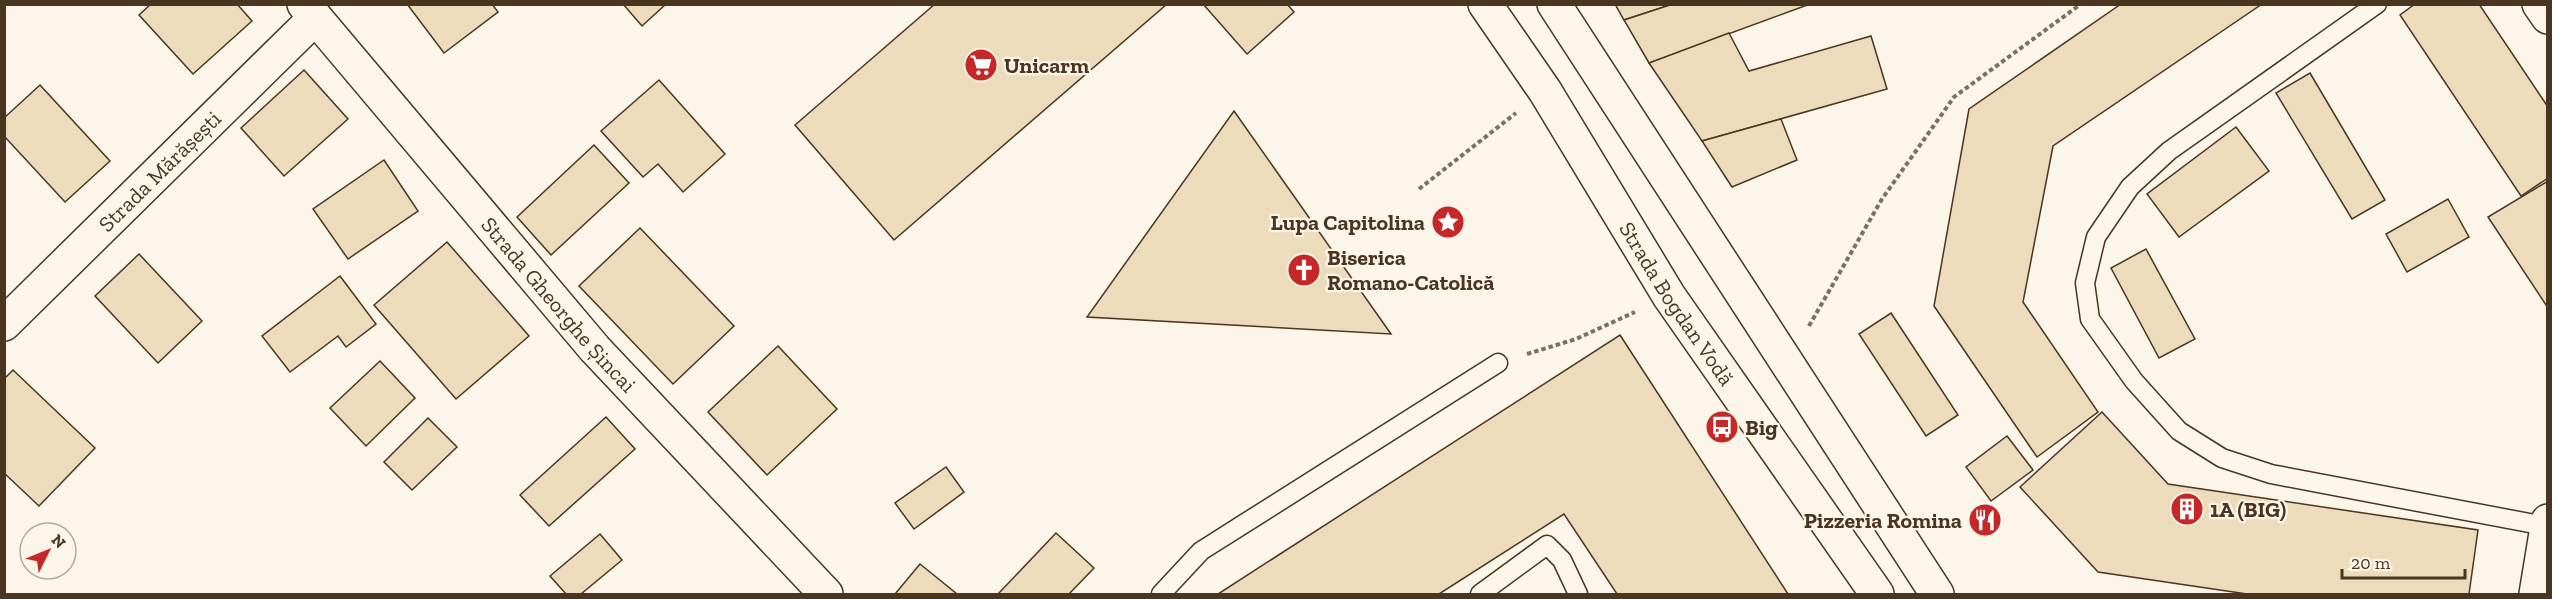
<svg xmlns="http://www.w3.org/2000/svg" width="2552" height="599" viewBox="0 0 2552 599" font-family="'Zilla Slab',serif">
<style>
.building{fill:#ecdcbc;stroke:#4a3520;stroke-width:1.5}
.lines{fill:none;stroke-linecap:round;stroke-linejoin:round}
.service-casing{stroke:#4a3520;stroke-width:21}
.minor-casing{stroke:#4a3520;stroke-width:36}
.secondary-casing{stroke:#4a3520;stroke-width:36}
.primary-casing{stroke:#4a3520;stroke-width:36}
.path{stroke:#7f6f5c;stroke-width:4;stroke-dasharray:4.5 3;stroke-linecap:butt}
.service{stroke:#fbf6e9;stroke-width:18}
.minor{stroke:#fbf6e9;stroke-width:33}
.secondary{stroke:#fbf6e9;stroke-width:33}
.primary{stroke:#fbf6e9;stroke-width:33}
.labels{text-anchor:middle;stroke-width:4.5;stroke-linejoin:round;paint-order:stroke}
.poi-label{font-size:22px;font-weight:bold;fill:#4a3520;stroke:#fbf6e9;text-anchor:start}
.street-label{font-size:22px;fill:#4a3520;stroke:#fbf6e9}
</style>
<rect width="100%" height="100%" fill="#fbf6e9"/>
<g class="building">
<polygon points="151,4 237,4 252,21 193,74 139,15"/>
<polygon points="407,4 492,4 498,12 444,53"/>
<polygon points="623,4 666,4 642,26"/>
<polygon points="935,4 1167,4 894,240 795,125"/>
<polygon points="1203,4 1287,4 1294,12 1247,54"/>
<polygon points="1615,4 1673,4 1624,20"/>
<polygon points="1673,4 1810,4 1649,63 1624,20"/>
<polygon points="2121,4 2262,4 2053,146 2023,302 2098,412 2037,457 1934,306 1969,109"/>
<polygon points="2415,4 2479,4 2548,107 2548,178 2521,196 2400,15"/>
<polygon points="1729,33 1749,71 1871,36 1887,89 1702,141 1649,63"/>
<polygon points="304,70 348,119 284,176 241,128"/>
<polygon points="2310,73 2385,200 2352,219 2276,93"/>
<polygon points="659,80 725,154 683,192 658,164 643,177 601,131"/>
<polygon points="40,85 110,161 65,202 4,136 4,118"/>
<polygon points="1234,111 1391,334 1087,317"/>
<polygon points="1781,119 1797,160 1732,187 1702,141"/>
<polygon points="2236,127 2269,171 2179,237 2147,194"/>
<polygon points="594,145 629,183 551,255 517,217"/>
<polygon points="384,160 418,211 348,259 313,209"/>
<polygon points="2548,181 2548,308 2488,217"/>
<polygon points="2448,199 2469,237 2407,272 2386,234"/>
<polygon points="640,228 734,326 673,384 579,286"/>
<polygon points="447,242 529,336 456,399 374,305"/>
<polygon points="2146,249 2195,339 2159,358 2111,268"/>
<polygon points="139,254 202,321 158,363 95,296"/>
<polygon points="340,276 376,324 346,347 338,336 290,372 262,336"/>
<polygon points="1891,313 1958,415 1926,436 1859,334"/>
<polygon points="1620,335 1788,594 1617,594 1564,514 1439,594 1218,594"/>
<polygon points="778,346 837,409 767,475 708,412"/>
<polygon points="380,361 415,398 366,446 330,408"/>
<polygon points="13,370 95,448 39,506 4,473 4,379"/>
<polygon points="2102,412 2168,484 2478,530 2469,594 2247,594 2098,572 2020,487"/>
<polygon points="606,417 635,449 549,526 520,495"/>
<polygon points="428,418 457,447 412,490 384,462"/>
<polygon points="2007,436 2033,470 1991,501 1966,467"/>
<polygon points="946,467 964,492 914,529 895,503"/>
<polygon points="1056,533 1094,568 1069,594 998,594"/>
<polygon points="600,534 622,560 581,594 566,594 550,576"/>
<polygon points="920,564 957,594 895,594"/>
</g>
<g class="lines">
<defs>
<g id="service">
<polyline points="2377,4 2169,151 2130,187 2096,237 2085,283 2090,319 2134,381 2179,431 2222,458 2271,474 2545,526"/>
<polyline points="1161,594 1201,551 1498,363"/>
<polyline points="1480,594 1547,545 1562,560 1578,594"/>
</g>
<g id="minor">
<polyline points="2539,4 2548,17"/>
<path id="s1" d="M4,324L314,19"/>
<polyline points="2536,594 2548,521"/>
</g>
<g id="secondary">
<path id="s2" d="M304,4L595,349L826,594"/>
</g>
<g id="primary">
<path id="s3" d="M1485,4L1545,91L1669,296L1877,594"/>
<polyline points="1554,4 1937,594"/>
</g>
</defs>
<use href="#service" class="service-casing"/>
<use href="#minor" class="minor-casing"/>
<use href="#secondary" class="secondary-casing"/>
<use href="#primary" class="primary-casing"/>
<g class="path">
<polyline points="1419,189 1516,113"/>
<polyline points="1809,326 1882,199 1954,97 2081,4"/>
<polyline points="1527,354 1576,339 1635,312"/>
</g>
<use href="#service" class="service"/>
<use href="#minor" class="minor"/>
<use href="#secondary" class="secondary"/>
<use href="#primary" class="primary"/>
</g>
<defs>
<symbol id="supermarket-disc" viewBox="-11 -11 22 22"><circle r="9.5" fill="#c62828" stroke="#fbf6e9"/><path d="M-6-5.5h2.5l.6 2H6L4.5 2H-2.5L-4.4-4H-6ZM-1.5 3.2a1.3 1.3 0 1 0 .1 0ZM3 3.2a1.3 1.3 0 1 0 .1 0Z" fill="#fff"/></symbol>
<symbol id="sight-disc" viewBox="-11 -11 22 22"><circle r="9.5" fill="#c62828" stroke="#fbf6e9"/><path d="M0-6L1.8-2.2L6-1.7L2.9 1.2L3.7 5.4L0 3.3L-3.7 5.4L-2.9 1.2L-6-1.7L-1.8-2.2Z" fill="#fff"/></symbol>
<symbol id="church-disc" viewBox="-11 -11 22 22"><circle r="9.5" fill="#c62828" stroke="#fbf6e9"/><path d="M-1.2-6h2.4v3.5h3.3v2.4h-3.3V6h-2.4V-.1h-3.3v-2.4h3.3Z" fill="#fff"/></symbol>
<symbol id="bus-disc" viewBox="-11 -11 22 22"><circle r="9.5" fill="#c62828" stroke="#fbf6e9"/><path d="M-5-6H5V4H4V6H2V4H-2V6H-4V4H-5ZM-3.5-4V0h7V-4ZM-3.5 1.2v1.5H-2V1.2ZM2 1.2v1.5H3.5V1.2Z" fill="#fff"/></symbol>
<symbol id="building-disc" viewBox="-11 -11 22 22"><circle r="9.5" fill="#c62828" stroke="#fbf6e9"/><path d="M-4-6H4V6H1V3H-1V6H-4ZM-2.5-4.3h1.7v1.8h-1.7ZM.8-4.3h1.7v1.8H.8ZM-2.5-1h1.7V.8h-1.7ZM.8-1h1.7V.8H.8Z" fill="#fff"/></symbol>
<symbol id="restaurant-disc" viewBox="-11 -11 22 22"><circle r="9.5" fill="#c62828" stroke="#fbf6e9"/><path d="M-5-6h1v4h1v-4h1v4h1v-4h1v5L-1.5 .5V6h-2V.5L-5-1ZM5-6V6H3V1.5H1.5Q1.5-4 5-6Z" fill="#fff"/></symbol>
</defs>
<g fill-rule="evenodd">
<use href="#supermarket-disc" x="962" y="46" width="38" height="38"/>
<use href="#sight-disc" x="1429" y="203" width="38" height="38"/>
<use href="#church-disc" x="1285" y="251" width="38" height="38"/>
<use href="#bus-disc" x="1703" y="408" width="38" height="38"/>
<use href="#building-disc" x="2168" y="490" width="38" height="38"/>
<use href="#restaurant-disc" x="1966" y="501" width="38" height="38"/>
</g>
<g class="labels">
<g class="poi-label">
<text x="1004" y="73">Unicarm</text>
<text x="1425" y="230" text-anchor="end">Lupa Capitolina</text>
<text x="1327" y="265">Biserica<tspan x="1327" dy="25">Romano-Catolică</tspan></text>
<text x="1745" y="435">Big</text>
<text x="2210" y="517">1A (BIG)</text>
<text x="1962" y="528" text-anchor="end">Pizzeria Romina</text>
</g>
<g class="street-label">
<text dy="8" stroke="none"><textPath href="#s1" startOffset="218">Strada Mărășești</textPath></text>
<text dy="8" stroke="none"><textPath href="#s3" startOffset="356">Strada Bogdan Vodă</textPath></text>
<text dy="8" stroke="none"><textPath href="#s2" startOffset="394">Strada Gheorghe Șincai</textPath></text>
</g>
</g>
<rect width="2552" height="599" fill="none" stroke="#4a3520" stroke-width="12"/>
<g transform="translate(48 551) rotate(47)"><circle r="28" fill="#fbf6e9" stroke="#b4a999" stroke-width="1.5"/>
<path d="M0-4.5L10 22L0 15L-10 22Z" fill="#c62828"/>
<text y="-9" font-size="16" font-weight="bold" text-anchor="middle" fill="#4a3520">N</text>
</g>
<path d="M2342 569v9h123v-9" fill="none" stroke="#4a3520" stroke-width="3"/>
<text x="2351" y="569" font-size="18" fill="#4a3520" stroke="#fbf6e9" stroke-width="4.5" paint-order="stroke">20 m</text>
</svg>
